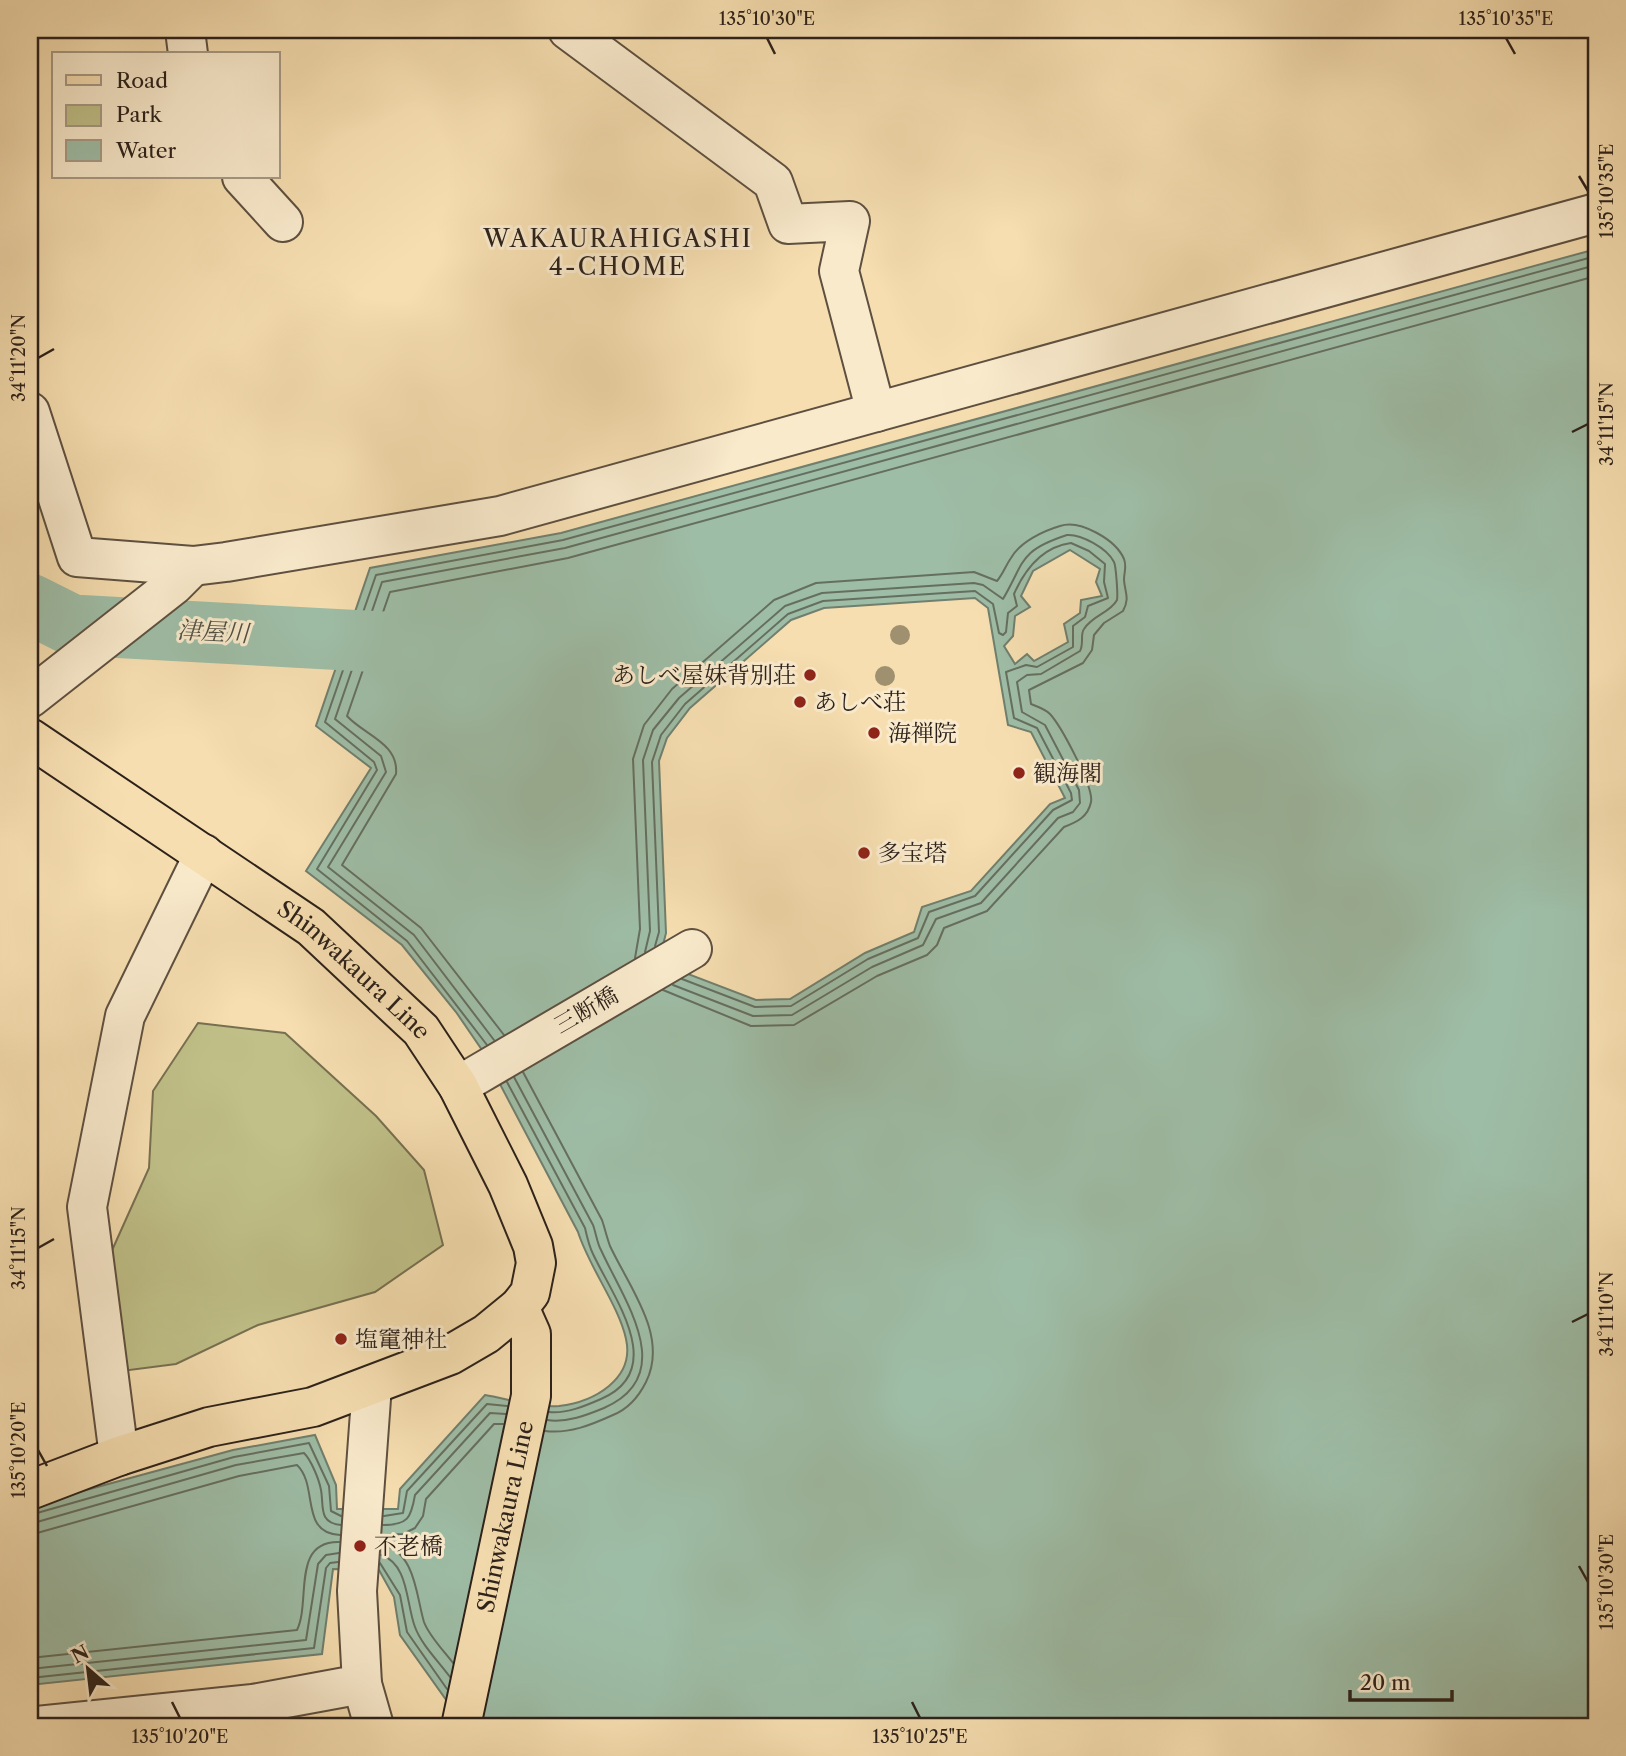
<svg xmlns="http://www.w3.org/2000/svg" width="1626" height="1756" viewBox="0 0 1626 1756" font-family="'Libre Caslon Text','Noto Serif JP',serif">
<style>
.green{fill:#c0c088;stroke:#767051;stroke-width:2}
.water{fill:#9ebda6;stroke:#707f6e;stroke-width:2;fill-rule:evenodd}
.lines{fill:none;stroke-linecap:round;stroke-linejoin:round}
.shore{stroke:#656f60;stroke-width:2}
.river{stroke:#9ebda6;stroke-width:61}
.minor-casing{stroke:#5e5040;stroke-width:42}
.major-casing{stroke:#2c211a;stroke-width:42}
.minor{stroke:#f9eacc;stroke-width:38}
.major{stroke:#f6deb0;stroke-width:38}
.tree{fill:#9f9070}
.ticks{fill:none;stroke:#2c211a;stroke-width:2.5}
.poi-dot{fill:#8f2418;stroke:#f9eacc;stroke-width:2.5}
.labels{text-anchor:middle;stroke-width:6;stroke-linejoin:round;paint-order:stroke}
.poi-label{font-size:23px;fill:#2c211a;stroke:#f9eacc;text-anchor:start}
.street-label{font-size:23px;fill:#2c211a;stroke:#f9eacc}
.neighbourhood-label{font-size:24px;letter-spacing:2px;fill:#2c211a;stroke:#f9eacc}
.water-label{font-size:24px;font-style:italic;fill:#4e5044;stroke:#f9eacc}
.neatline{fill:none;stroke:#2c211a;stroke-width:2.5}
.ticks-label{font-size:18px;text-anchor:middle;fill:#2c211a}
</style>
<rect width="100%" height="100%" fill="#f6deb0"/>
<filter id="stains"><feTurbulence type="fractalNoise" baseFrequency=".00286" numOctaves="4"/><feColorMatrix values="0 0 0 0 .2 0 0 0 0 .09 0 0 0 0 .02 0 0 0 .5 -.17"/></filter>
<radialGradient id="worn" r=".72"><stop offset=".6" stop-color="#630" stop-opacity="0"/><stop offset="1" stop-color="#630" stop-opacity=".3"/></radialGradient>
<polygon class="green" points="198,1023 285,1033 376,1116 424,1170 443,1245 375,1292 258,1325 176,1364 122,1371 105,1266 149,1168 153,1091"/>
<path class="water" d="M1596,249V1726H459L454,1711L400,1635L394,1597L379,1570L333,1569L322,1654L30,1685V1509L57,1498L233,1450L315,1435L336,1485L337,1509H398L400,1489L485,1395C508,1399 537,1408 559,1406C594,1402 635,1379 626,1339C619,1306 589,1267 578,1232L482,1050L456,1012L402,945L306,871L371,768L316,726L370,568L561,533ZM1070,550L1100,569L1096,582L1102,596L1081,600L1080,613L1064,624L1068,642L1034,661L1027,654L1015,664L1004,646L1013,636L1015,616L1030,607L1021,596L1033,571ZM975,598L988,608L1008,725L1031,732L1065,798L1050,804L971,891L922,907L914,932L865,953L790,999L756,1000L680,971L661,953L666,933L659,761L667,738L690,708L791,620L824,608Z"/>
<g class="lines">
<g class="shore">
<path d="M655,946L659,932L652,762L661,735L685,704L788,614L823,601L975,591L993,604L999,633L1003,635L1006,632L1008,613L1017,606L1014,594C1025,569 1042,547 1071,543L1089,551L1105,564L1104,582L1108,598L1088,606L1085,617L1073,626V647L1037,667L1026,665L1006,672L1014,718L1037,728L1071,793L1072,800L1053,810L975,896L929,912L918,938L868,959L791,1006L755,1007L682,979"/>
<path d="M645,952L650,931L643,760L653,730L679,698L785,606L822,593L974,583L983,585L1003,599C1025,562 1018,551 1067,535C1081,534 1107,548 1114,562C1116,566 1118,595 1117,600C1110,613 1093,615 1084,629C1080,634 1084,644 1080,651L1041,674L1027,675L1017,682L1022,712L1045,725L1079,790L1080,803L1073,812L1058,818L981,903L936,919L923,945L872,967L792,1015L753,1016L673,985"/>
<path d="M635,958L640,929L633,759L644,725L672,689L774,600L816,583L974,572L997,581C1003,574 1006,565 1011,558C1020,542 1043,531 1060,526C1080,519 1116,540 1124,559C1127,567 1124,572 1124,580C1125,593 1130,598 1123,611L1104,623L1094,635L1092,650L1083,663L1029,690L1031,704C1038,707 1045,709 1050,714C1061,726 1094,787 1091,802C1088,817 1077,822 1064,827L987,911L944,928L937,945L927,955L877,976L794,1025L751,1026L663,990"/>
<path d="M504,1035L421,928L342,865L396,774C399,743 364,735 347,716L390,592L568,558L1596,276"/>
<polyline points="494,1040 414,935 328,867 386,772 381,756 335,719 382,582 565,548 1596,265"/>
<polyline points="487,1045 407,941 317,869 377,770 374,762 325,722 376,575 563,540 1596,256"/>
<path d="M523,1072L602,1220C605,1229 607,1238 610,1246C629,1287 669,1336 646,1382C639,1396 628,1409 613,1415C591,1425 569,1434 545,1431"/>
<path d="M514,1077L593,1225C596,1233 597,1243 601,1250C623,1299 680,1375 604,1408C587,1415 567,1423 547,1420"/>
<path d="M507,1082L585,1228C587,1237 589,1246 593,1254C613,1297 669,1370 601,1399C585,1406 566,1414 549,1412"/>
<polyline points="30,1515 234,1457 309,1443 329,1486 331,1511 341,1516"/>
<polyline points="384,1516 403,1513 407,1491 487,1404 507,1406"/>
<path d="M30,1524L236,1465L304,1453C311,1460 319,1479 321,1490C324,1506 318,1523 341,1525"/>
<path d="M383,1525C408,1525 411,1518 415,1495L490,1413L506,1414"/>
<path d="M30,1535L239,1476L297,1465C319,1486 299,1533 340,1535"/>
<polyline points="382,1535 403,1534 415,1528 423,1516 426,1499 494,1424 503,1424"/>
<path d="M381,1544C416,1552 416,1596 424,1622C429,1636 444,1651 453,1663"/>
<path d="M381,1555C409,1564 406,1604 415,1627C421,1644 439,1662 450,1677"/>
<polyline points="380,1563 400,1595 407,1632 447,1689"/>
<path d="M30,1658L297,1630C311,1602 291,1541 339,1542"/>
<polyline points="30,1669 306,1640 318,1564 326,1555 339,1553"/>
<polyline points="30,1678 314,1648 326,1568 330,1563 338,1562"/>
</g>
<polyline class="river" points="30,604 72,625 402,643"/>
<defs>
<g id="minor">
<polyline points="185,30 188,54"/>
<polyline points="568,30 773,182 788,224 850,221 839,271 876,412"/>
<polyline points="242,177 283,222"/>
<polyline points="30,412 77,557 193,566 226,562 500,516 1596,213"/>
<polyline points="30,698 174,585 193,566"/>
<polyline points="458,1086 692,949"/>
<polyline points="119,1456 87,1207 125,1016 204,854"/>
<polyline points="362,1684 374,1726"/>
<polyline points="37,1726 253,1704 362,1684 357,1591 372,1385"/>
</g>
<g id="major">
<path id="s1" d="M30,738L311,927L421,1030L458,1086L508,1185L533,1246L536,1263L530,1293L519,1307L486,1334L450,1355L313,1407L209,1427L119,1456L30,1490"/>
<path id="s2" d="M461,1726L531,1396V1334L519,1307"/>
</g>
</defs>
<use href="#minor" class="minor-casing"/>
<use href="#major" class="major-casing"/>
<use href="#minor" class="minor"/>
<use href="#major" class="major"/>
</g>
<g class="tree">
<circle cx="900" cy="635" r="10"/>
<circle cx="885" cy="676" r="10"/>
<circle cx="923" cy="731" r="10"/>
</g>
<path class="ticks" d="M767,38L775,54M1506,38L1515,54M1579,176L1588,191M38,358L54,349M1572,432L1588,424M38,1248L54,1239M1572,1322L1588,1314M38,1450L47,1466M1579,1566L1588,1582M172,1702L180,1718M912,1702L920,1718"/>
<g class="poi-dot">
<circle cx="810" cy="675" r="7"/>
<circle cx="800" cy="702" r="7"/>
<circle cx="874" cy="733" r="7"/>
<circle cx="1019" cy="773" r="7"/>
<circle cx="864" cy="853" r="7"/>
<circle cx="341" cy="1339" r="7"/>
<circle cx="360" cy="1546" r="7"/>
</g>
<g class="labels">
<g class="poi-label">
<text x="796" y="683" text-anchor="end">あしべ屋妹背別荘</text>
<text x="814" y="710">あしべ荘</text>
<text x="888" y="741">海禅院</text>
<text x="1033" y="781">観海閣</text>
<text x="878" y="861">多宝塔</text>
<text x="355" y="1347">塩竃神社</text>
<text x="374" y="1554">不老橋</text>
</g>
<g class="street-label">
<text dy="8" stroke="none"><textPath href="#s1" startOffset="399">Shinwakaura Line</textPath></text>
<text transform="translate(586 1010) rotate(-30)" y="8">三断橋</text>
<text dy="8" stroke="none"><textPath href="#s2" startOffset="214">Shinwakaura Line</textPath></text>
</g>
<g class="neighbourhood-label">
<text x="618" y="247">WAKAURAHIGASHI<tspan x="618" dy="28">4-CHOME</tspan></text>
</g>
<g class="water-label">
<text transform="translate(213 632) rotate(3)" y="8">津屋川</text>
</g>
</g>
<rect width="1626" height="1756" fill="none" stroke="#f6deb0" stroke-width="77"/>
<rect x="52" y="52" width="228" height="126" fill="#f9eacc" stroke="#a79a85" stroke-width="2"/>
<rect x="66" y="75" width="35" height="10" fill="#f6deb0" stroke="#a79a85" stroke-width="2"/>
<text x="116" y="88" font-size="21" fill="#2c211a">Road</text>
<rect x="66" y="105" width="35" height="21" fill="#c0c088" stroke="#a79a85" stroke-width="2"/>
<text x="116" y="122" font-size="21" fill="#2c211a">Park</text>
<rect x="66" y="140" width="35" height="21" fill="#9ebda6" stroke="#a79a85" stroke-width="2"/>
<text x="116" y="158" font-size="21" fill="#2c211a">Water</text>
<g transform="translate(88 1669) rotate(332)" stroke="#f9eacc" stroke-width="5" paint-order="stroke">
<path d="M0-5L12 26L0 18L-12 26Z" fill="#2c211a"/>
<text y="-10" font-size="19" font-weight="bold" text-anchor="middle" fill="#2c211a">N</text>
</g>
<path d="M1350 1690v10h102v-10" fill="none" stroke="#2c211a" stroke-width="3.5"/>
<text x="1360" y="1690" font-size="21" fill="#2c211a" stroke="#f9eacc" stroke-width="5" paint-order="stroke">20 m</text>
<rect x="38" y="38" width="1550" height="1680" class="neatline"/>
<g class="ticks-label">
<text x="767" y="25">135°10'30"E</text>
<text x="1506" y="25">135°10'35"E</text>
<text transform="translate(1607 191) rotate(-90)" y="6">135°10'35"E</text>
<text transform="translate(19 358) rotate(-90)" y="6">34°11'20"N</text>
<text transform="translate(1607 424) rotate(-90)" y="6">34°11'15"N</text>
<text transform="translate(19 1248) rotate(-90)" y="6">34°11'15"N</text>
<text transform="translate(1607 1314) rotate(-90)" y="6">34°11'10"N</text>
<text transform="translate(19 1450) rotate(-90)" y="6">135°10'20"E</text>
<text transform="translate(1607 1582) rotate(-90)" y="6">135°10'30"E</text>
<text x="180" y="1743">135°10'20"E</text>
<text x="920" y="1743">135°10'25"E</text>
</g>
<rect width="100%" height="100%" filter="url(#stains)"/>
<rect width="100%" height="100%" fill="url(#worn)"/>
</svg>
